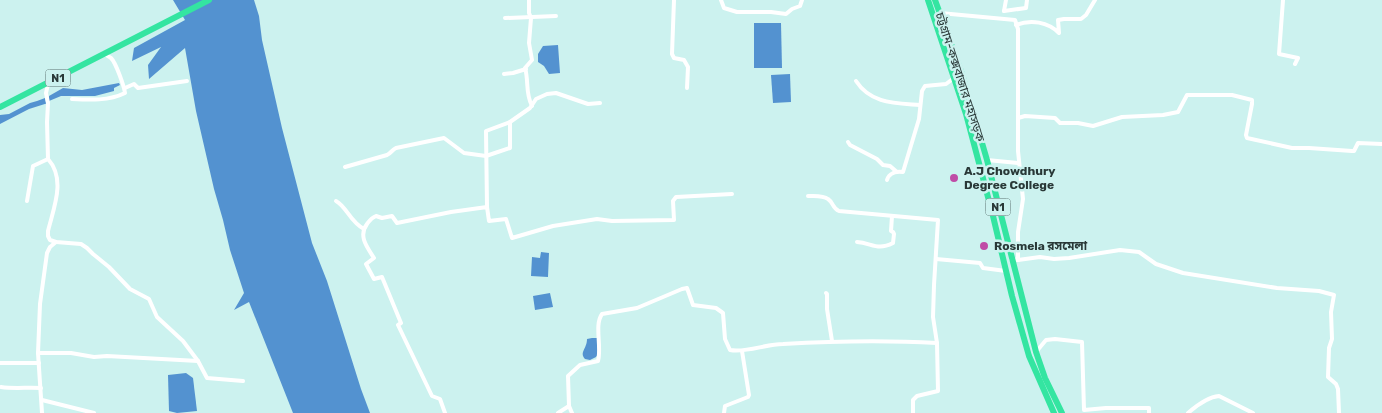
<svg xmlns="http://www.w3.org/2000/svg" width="1382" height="413" viewBox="0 0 1382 413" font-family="Rubik,'Noto Sans Bengali',sans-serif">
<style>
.water{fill:#5392d0}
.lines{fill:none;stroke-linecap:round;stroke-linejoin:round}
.street{stroke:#fff;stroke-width:4}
.highway{stroke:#34e5a1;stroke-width:6}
.poi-dot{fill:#bf4ca6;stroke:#ccf2ef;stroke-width:2}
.labels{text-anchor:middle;stroke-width:5;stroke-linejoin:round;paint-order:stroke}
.shield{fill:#ccf2ef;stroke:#5a706e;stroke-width:1}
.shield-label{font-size:11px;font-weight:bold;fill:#293837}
.street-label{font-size:12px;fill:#293837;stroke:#ccf2ef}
.poi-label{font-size:12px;font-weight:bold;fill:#293837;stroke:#ccf2ef;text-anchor:start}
</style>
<rect width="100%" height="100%" fill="#ccf2ef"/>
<g class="water">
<polygon points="173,0 254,0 259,16 262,40 282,128 312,243 327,281 361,389 370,413 293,413 249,302 234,310 244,293 230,250 223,220 214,189 196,111 185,48 149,79 148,65 161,47 132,61 134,48 185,20"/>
<polygon points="754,23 781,23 782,68 754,68"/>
<polygon points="558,45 560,73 549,74 544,66 538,62 538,54 543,46"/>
<polygon points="790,74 791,102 773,103 771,75"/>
<polygon points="119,83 120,85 114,88 114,91 95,96 61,96 49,101 49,96 63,88 82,90"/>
<polygon points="45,98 46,103 48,103 29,109 0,124 0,115 9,114 30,103 37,101"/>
<polygon points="541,252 549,253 548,277 531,276 532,257 540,258"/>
<polygon points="550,293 553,307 535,310 533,296"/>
<path d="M592,338H597L598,354L596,357L590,360L585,359C579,352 587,349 587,339Z"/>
<polygon points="186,373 193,378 197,411 177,413 169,411 168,375"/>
</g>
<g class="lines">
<g class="street">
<path d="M529,0V13L531,18L529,43L532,60L525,68C529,81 525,93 532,106"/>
<polyline points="674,0 672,54 674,58 684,60 688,67 687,88"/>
<polyline points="721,0 724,8 737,12 771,12 786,14 792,9 800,6 802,0"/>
<polyline points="1283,0 1279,54 1298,58 1295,64"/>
<polyline points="1004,11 1026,8 1027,0"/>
<polyline points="1004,11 1006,0"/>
<polyline points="940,13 1015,20 1018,29 1018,151 1023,199 1018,232 1018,260"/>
<polyline points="505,18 556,16"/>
<path d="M1016,25C1031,19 1048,22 1059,33L1058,20L1064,19H1081L1086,15L1095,0"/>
<polyline points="504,74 513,73 526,69"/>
<path d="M856,81C871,104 895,103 920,105"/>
<polyline points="48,84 46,93 48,103 47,122 48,159"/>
<polyline points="125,88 134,84 138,88 187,81"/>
<path d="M72,99C90,100 109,101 125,93C124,86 116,63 111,58C111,58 104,54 104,53"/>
<polyline points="1018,118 1025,116 1055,118 1060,123 1078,123 1093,126 1122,117 1163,115 1178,112 1187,95 1232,95 1252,100 1252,104 1246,135 1247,138 1292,148 1309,148 1352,151 1354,151 1358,143 1382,144"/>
<polyline points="848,142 850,145 877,159 883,165 890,166 897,172"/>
<polyline points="987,160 1018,163"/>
<path d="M345,167L387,155C391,153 392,150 396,148L444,138L464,153L486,156L510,148V122L530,108L536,99L547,94L556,93L588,104L600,103"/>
<path d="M887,180C889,173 896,171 903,172L919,119L922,91L925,86L946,84L954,78"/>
<path d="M808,196C814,196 823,195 828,199C834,203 832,208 839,211L938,220L934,285L933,317L937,343"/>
<path d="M27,201L33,166L48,159C66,179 54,207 48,231V236L50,240L56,242L81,244L87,248L93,254L109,267L130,289L149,299L157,317L183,341L198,361L207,378L243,381"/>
<path d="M336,201C347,207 350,222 364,229"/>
<polyline points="487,207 486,131 510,122"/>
<path d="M857,242C872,243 877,251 893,243L894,234L893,232L891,231L892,216"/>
<polyline points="936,259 980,263 983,268 1006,271"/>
<polyline points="1011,259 1018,260 1040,257 1054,259 1069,258 1120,250 1139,252 1156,264 1183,273 1277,288 1319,291 1334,295 1331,312 1332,339 1329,348 1328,377 1336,384 1338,389 1339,413"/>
<polyline points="826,293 827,294 827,309 832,341"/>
<polyline points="1036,352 1046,340 1055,339 1082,342 1084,410 1106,408 1149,408 1149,413"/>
<polyline points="38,353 71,353 94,357 107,356 198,361"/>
<polyline points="0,363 39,363"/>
<path d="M1,387C15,389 28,387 41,388"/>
<polyline points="42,400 94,413"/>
<polyline points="569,406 572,413"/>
<polyline points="42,413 38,353 40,304 47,253 50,247 56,242"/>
<path d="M445,413L440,399L432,396L398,325L401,323L382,277L374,279L366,264L374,258C367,247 358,236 367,224C370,220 371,218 376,216L382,218L392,216L397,223L451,212L487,207L489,221L506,219L512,238L553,226L597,219L612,221L674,220L673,201L676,197L732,194"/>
<path d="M558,413L569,406L568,376L580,365L598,361C602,347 594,325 602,314L637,308L682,289L687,288L693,305L716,308L723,313L725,339L730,350C747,353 765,344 783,344C834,341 885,340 937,343L938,391L917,396L913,400V413"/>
<polyline points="724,413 725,406 748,397 749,395 742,351"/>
<path d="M1188,413C1196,406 1208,397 1219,396L1253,413"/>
</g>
<g class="highway">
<polyline points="928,0 966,114 993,216 1012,296 1029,356 1054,413"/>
<polyline points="935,0 962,74 987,160 1036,352 1045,378 1062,413"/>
<polyline points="0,107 209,0"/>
</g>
</g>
<g class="poi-dot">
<circle cx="954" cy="178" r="5"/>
<circle cx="984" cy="246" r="5"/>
</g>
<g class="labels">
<g class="shield">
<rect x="45.5" y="69.5" width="25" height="17" rx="4"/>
<rect x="985.5" y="198.5" width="25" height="17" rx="4"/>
</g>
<g class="shield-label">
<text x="58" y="82">N1</text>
<text x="998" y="211">N1</text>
</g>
<g class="street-label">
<text transform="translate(960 77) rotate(72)" y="4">চট্টগ্রাম-কক্সবাজার মহাসড়ক</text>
</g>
<g class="poi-label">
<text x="964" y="175">A.J Chowdhury<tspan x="964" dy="14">Degree College</tspan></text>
<text x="994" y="250">Rosmela রসমেলা</text>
</g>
</g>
</svg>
